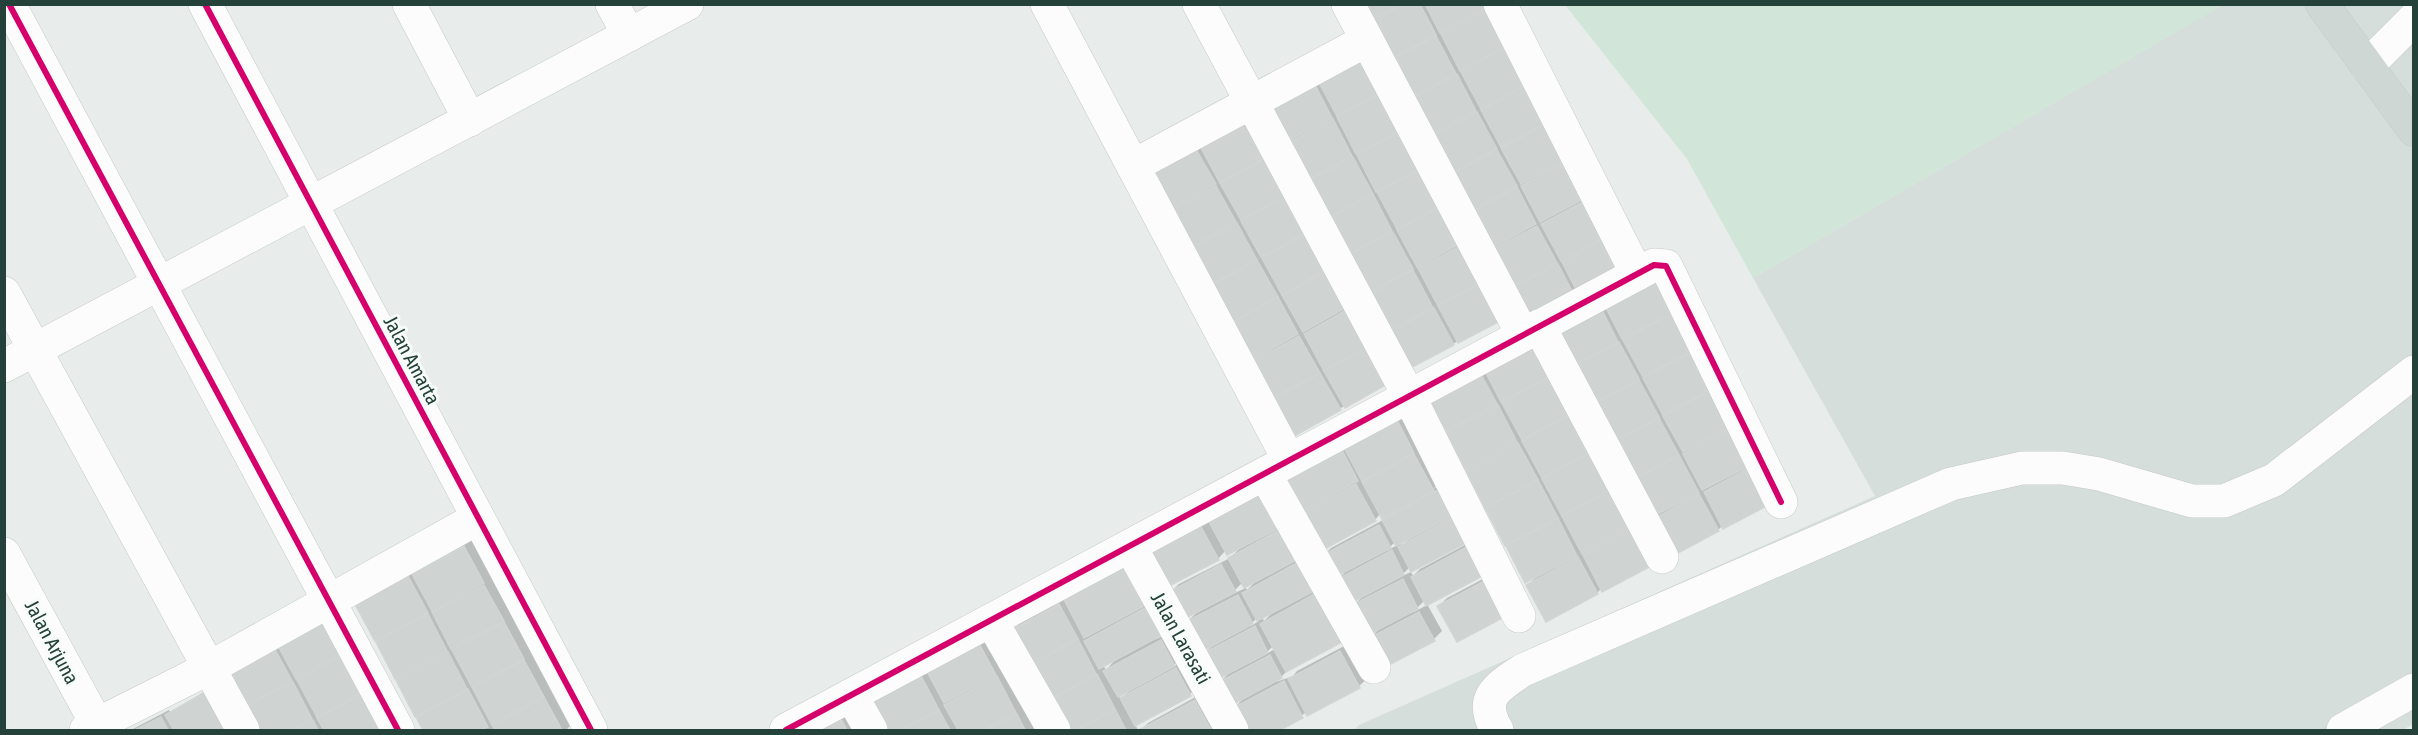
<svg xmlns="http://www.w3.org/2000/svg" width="2418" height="735" viewBox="0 0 2418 735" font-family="'Asap Condensed',sans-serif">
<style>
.built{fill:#d6dedb}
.green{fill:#d1e6d8}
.shadow{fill:#0003;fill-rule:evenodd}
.building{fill:#cfd4d2;stroke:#d1d6d4;stroke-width:1.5}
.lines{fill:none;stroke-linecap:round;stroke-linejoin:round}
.minor-casing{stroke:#c5cac8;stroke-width:34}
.major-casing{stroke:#c3ccc9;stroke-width:34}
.minor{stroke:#fcfcfc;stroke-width:33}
.major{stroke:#cfd7d5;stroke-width:33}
.cycleway-casing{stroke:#f7fbf9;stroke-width:10}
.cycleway{stroke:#d6006c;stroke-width:6}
.labels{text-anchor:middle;stroke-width:6;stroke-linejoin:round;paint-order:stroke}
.street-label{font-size:20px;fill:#24423a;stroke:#f7fbf9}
</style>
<rect width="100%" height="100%" fill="#e8edeb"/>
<polygon class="built" points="2222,5 2413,5 2413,724 2403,730 1354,730 1359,725 1875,496 1753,278"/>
<polygon class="green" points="1565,5 2222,4 2223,5 1753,278 1687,159"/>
<g class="shadow">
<polygon points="1354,4 1491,4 1641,262 1582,297 1516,308 1290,437 1250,365 1259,356 1145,177 1376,45"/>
<polygon points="1663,268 1775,500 1723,525 1718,530 1668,557 1548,332"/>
<polygon points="1542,330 1654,563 1602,588 1597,593 1528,585 1537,576 1526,581 1427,395"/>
<path d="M1403,409L1441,482L1433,489L1448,482L1468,508L1400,577L1411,572L1413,576L1420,569L1480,537L1427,604L1442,631L1434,639H1369L1379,629L1352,607L1363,596L1336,582L1347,570L1323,556L1331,548L1383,520L1380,514L1375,520L1301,515L1310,506L1283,480ZM1410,538L1402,546L1400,542ZM1395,542L1397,545L1387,551V550ZM1425,600L1427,605L1414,612V611Z"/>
<path d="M1268,484L1307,548L1294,561L1311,553L1327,585L1289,669L1276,682L1293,676L1297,671L1348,644L1367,679L1359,686L1307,712L1277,730H1244L1233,709L1244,698L1219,683L1229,673L1204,654L1214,644L1187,622L1198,611L1171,592L1179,584L1230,558L1240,548L1226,550L1218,559L1168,585L1149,550ZM1256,581L1247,590L1246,588L1230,595L1243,582ZM1274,611L1264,621L1262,617ZM1257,618L1259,621L1251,626L1250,625ZM1273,646L1275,649L1266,654H1265Z"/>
<polygon points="472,539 571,725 566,730 424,730 357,604"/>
<path d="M1127,551L1151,597L1141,607L1153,601L1167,627L1154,640L1169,633L1182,657L1172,667L1184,661L1198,686L1190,694L1135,724L1138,730H1066L1013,630L1021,622ZM1117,658L1106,670L1103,665ZM1130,690L1121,699L1119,695Z"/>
<polygon points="1498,571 1517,605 1439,606 1447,598"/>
<polygon points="337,607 403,730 131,730 169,710 170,712 226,679"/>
<polygon points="984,631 1037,730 884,730 869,701"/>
<polygon points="1203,693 1223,730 1141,730 1148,723"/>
<polygon points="847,708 859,730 805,730"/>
</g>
<g class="building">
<polygon points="1353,4 1402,4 1363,25"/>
<polygon points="1404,4 1420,4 1436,35 1384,63 1364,26"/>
<polygon points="1425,4 1492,4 1492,5 1440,33"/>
<polygon points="1493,6 1513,43 1460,71 1441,34"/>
<polygon points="1436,36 1456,74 1404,101 1384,64"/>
<polygon points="1513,44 1533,82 1481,109 1461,72"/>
<polygon points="1369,51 1389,88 1337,116 1317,79"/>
<polygon points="1457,74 1476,111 1424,139 1404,102"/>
<polygon points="1313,81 1332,118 1280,145 1261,109"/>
<polygon points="1533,82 1553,119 1501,147 1481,110"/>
<polygon points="1389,89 1409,126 1356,154 1337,117"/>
<polygon points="1477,112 1497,149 1444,177 1424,140"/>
<polygon points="1251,117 1272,154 1220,183 1200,146"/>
<polygon points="1333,119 1352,156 1300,184 1280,147"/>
<polygon points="1553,120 1573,157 1521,184 1501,148"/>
<polygon points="1409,127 1429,163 1376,192 1357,155"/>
<polygon points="1195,148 1216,184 1164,213 1144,177"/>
<polygon points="1497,150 1517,186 1464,214 1444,178"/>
<polygon points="1272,155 1292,191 1241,220 1220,183"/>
<polygon points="1353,157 1373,194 1321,222 1301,184"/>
<polygon points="1573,158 1593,194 1540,222 1521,186"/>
<polygon points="1430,164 1449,201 1397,229 1377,192"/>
<polygon points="1216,186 1236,222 1185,251 1164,214"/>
<polygon points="1517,187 1536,224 1484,252 1465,215"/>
<polygon points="1293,192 1313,229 1261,257 1241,221"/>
<polygon points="1373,194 1392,231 1340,259 1321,222"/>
<polygon points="1594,196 1614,233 1561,261 1541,224"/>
<polygon points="1449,202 1469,239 1417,267 1397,230"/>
<polygon points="1237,223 1257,260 1205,288 1185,252"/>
<polygon points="1537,226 1557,263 1505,291 1485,253"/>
<polygon points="1313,229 1333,266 1282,295 1262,258"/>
<polygon points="1393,232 1413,269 1361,297 1341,259"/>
<polygon points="1614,234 1634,271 1581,299 1562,262"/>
<polygon points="1470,241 1490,278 1438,306 1418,268"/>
<polygon points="1257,260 1278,297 1226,326 1205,289"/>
<polygon points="1558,264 1577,301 1525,328 1505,291"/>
<polygon points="1334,267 1354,303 1303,332 1282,295"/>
<polygon points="1413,270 1433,308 1381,335 1361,298"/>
<polygon points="1655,274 1675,312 1622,339 1603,302"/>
<polygon points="1490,278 1510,316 1458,343 1438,306"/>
<polygon points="1278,297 1298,334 1247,363 1226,326"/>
<polygon points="1599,304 1618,342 1566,369 1547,332"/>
<polygon points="1355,305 1376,342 1324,371 1304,334"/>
<polygon points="1434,308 1454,345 1401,373 1382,336"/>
<polygon points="1675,312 1695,350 1643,377 1623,340"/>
<polygon points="1299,336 1320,373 1268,401 1248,364"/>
<polygon points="1534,337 1554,374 1501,402 1482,365"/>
<polygon points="1376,342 1396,379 1345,408 1324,371"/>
<polygon points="1619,342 1639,379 1586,407 1566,370"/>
<polygon points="1695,350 1715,387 1663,415 1643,378"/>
<polygon points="1477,367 1497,404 1445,432 1425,395"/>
<polygon points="1320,373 1341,410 1289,439 1269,402"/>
<polygon points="1554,375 1574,412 1522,440 1502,403"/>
<polygon points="1639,380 1659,417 1606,445 1586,408"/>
<polygon points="1715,388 1735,425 1683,452 1663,416"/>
<polygon points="1498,405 1517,442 1465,470 1445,433"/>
<polygon points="1574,413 1594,450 1542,478 1522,441"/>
<polygon points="1395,416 1414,453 1362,481 1342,444"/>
<polygon points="1659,418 1679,455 1626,482 1607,446"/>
<polygon points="1735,426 1755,463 1702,490 1683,454"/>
<polygon points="1518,443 1538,480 1485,508 1466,471"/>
<polygon points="1341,448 1358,481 1299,513 1281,480"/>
<polygon points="1594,451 1614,488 1562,516 1542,479"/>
<polygon points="1414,454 1434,491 1382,519 1362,482"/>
<polygon points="1679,455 1699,493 1646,520 1627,483"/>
<polygon points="1756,464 1776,501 1723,529 1704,492"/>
<polygon points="1538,480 1558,518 1505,546 1485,508"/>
<polygon points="1356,484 1376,521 1319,552 1300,514"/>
<polygon points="1614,488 1634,526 1582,554 1562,516"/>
<polygon points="1440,489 1454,515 1396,546 1382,520"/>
<polygon points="1260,491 1279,528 1227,555 1207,518"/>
<polygon points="1699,494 1719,531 1667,559 1648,522"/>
<polygon points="1459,514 1472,540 1411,572 1398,547"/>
<polygon points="1558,518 1577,556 1525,583 1506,546"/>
<polygon points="1199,523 1219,560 1167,587 1147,550"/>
<polygon points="1379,525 1391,548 1333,578 1321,556"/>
<polygon points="1284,527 1300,558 1244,588 1228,558"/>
<polygon points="1635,527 1655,564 1602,592 1583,555"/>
<polygon points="1472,544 1488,573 1426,606 1411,577"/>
<polygon points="464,546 484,583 432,611 412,574"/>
<polygon points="1392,550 1404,575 1347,605 1334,581"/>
<polygon points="1578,557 1598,594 1546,622 1526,585"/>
<polygon points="1118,558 1144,606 1084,638 1059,590"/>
<polygon points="1302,560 1318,589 1257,621 1242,593"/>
<polygon points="1221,564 1236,592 1184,619 1169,592"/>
<polygon points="408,576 428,613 375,641 355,604"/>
<polygon points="1490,578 1510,614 1457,642 1437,606"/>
<polygon points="1403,579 1418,609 1366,636 1350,606"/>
<polygon points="484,585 504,621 451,649 432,612"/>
<polygon points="1318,592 1344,641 1286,672 1260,624"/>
<polygon points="1238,595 1253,624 1201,652 1185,622"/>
<polygon points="1059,604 1078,639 1029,664 1011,630"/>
<polygon points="1145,608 1160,636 1099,669 1084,641"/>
<polygon points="1419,612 1435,641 1383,668 1367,639"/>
<polygon points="329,614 349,651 296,679 276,642"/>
<polygon points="428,614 447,651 395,679 376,642"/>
<polygon points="504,622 524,659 472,687 452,650"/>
<polygon points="1255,626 1268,653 1216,680 1202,654"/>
<polygon points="976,638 996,675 944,703 924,666"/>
<polygon points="1078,639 1096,674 1048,700 1029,666"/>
<polygon points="1161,640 1175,666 1118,697 1103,671"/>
<polygon points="272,644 292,681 240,709 220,672"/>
<polygon points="1340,651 1360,688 1307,716 1288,679"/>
<polygon points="349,652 369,689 317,717 297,680"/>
<polygon points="448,652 467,689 415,717 396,680"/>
<polygon points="1270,655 1282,678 1230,706 1217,683"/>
<polygon points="524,660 544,697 492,725 472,687"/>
<polygon points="1176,668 1191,696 1135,726 1120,698"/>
<polygon points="919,672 939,710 900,730 883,730 867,700"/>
<polygon points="1097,674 1115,709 1075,730 1064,730 1048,701"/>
<polygon points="997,676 1016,713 984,730 958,730 944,705"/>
<polygon points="1284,681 1303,718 1280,730 1242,730 1231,709"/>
<polygon points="293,682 312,719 291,730 251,730 240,710"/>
<polygon points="217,686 237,723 223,730 174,730 165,715"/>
<polygon points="468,689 488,727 480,730 423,730 416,717"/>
<polygon points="369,690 382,730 324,730 317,718"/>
<polygon points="544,697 562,730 495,730 492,725"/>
<polygon points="1195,700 1211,730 1139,730"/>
<polygon points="1115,709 1126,730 1076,730"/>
<polygon points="939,710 950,730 901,730"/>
<polygon points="1017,714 1025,730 986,730"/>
<polygon points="839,715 847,730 810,730"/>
<polygon points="161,717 168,730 135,730"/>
<polygon points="313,720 318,730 293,730"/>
</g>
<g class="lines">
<defs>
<g id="minor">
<polyline points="9,4 398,730"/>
<polyline points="205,4 591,730"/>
<polyline points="409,4 470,120"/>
<polyline points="612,4 629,35"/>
<polyline points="1047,4 1289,460"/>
<polyline points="1199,4 1409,396 1519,616"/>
<polyline points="1348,4 1523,335"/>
<polyline points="1500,4 1637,274"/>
<polyline points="2367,66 2414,19"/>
<polyline points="1133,166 1367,40"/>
<polyline points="4,293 243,730"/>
<polyline points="1539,326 1662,557"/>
<polyline points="4,366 687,4"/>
<polyline points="1265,474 1374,667"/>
<polyline points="1130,546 1232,730"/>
<polyline points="4,554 100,730"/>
<polyline points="991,620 1054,730"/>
<polyline points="851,695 871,730"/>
<polyline points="86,730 209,668 478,518"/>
<polyline points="786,730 1654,265 1666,266 1781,502"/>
<path d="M1497,730C1478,698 1497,687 1523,670L1951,484L2022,468H2063L2099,474L2192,501H2224L2274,480L2414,372"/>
<polyline points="2343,730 2414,690"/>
</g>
<polyline id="major" points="2322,4 2414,130"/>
</defs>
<use href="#minor" class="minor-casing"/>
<use href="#major" class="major-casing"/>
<use href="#minor" class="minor"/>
<use href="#major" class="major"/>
<defs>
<g id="cycleway">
<polyline points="9,4 398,730"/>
<polyline points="205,4 591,730"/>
<polyline points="786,730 1654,265 1666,266 1781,502"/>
</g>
</defs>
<use href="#cycleway" class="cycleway-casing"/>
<use href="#cycleway" class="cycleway"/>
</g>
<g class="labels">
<g class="street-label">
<text transform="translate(412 360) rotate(62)" y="7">Jalan Amarta</text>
<text transform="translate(1181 638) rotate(61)" y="7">Jalan Larasati</text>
<text transform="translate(52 642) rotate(62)" y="7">Jalan Arjuna</text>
</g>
</g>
<rect width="2418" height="735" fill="none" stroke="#24423a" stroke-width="12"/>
</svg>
